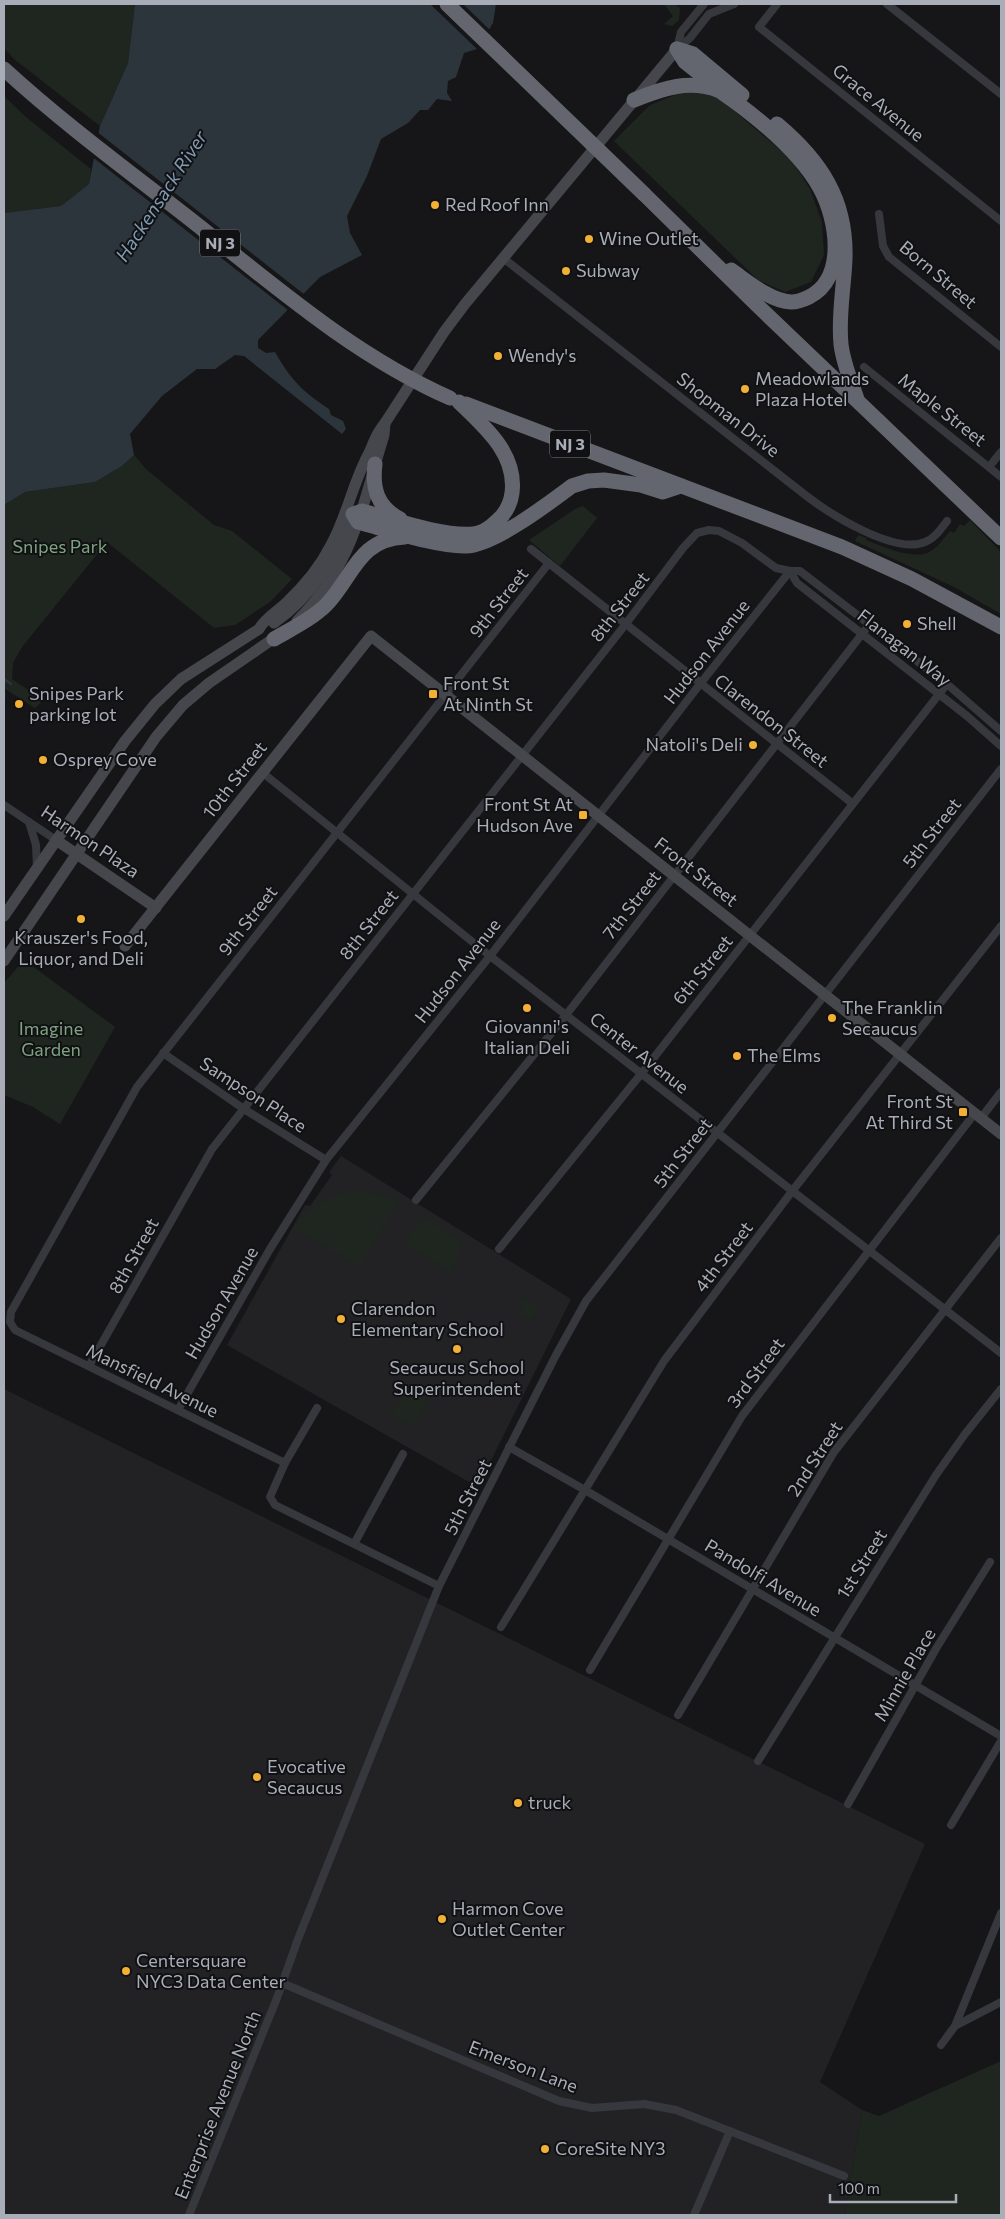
<svg xmlns="http://www.w3.org/2000/svg" width="1005" height="2219" viewBox="0 0 1005 2219" font-family="Commissioner,sans-serif">
<style>
.built{fill:#222225}
.green{fill:#1e261f}
.water{fill:#2c353c}
.pier{fill:#161618}
.lines{fill:none;stroke-linecap:round;stroke-linejoin:round}
.stream{stroke:#2c353c;stroke-width:2.5}
.street{stroke:#37383d;stroke-width:8}
.secondary{stroke:#45474d;stroke-width:11}
.highway{stroke:#63666e;stroke-width:15}
.highway-bridge{stroke:#63666e;stroke-width:15}
.poi-dot{fill:#f2b134;stroke:#111113;stroke-width:2}
.labels{text-anchor:middle;stroke-width:4;stroke-linejoin:round;paint-order:stroke}
.shield{fill:#111113;stroke:#7b7e86;stroke-width:1}
.shield-label{font-size:16px;font-weight:bold;fill:#a8adb8}
.street-label{font-size:18px;fill:#a8adb8;stroke:#111113}
.poi-label{font-size:18px;fill:#a8adb8;stroke:#111113;text-anchor:start}
.park-label{font-size:18px;fill:#7fa381;stroke:#111113}
.water-label{font-size:19px;font-style:italic;fill:#7f9bb3;stroke:#111113}
</style>
<rect width="100%" height="100%" fill="#161618"/>
<g class="built">
<polygon points="341,1156 571,1299 478,1487 227,1345 305,1205 310,1206 332,1175 329,1172"/>
<polygon points="4,1389 925,1844 820,2082 862,2110 845,2215 4,2215"/>
</g>
<g class="green">
<polygon points="4,4 135,4 128,63 100,126 14,59 4,48"/>
<polygon points="664,4 675,4 680,8 679,20 672,26 664,24 673,16"/>
<polygon points="685,91 714,94 791,159 810,189 822,222 824,255 811,282 785,292 758,280 614,141 650,105"/>
<polygon points="4,96 27,118 91,169 89,184 61,206 4,213"/>
<polygon points="134,455 146,469 214,525 232,531 292,579 270,602 235,625 214,628 107,542 22,647 13,663 12,679 43,700 35,708 5,689 6,698 4,696 4,505 25,492 95,482 122,466"/>
<polygon points="583,506 597,518 560,566 529,540 575,509"/>
<path d="M970,520L1001,552V614L954,587L855,541L858,535L866,538V540C881,546 911,559 927,553C937,549 944,538 950,531L954,533L960,524L964,526Z"/>
<polygon points="24,960 115,1027 60,1124 33,1107 4,1095 4,983"/>
<path d="M348,1191L380,1194L399,1200L361,1265L358,1266L293,1228C309,1206 324,1200 348,1191Z"/>
<polygon points="423,1218 463,1241 450,1274 448,1270 403,1244"/>
<polygon points="519,1295 537,1305 533,1317 529,1320 522,1314"/>
<polygon points="407,1387 428,1401 414,1428 392,1415"/>
<polygon points="1001,2061 1001,2215 845,2215 862,2110 879,2116"/>
</g>
<path class="water" d="M135,4H496L493,23L477,49L464,53L456,77L448,81L447,93L452,101L437,99L428,110H420L408,123L381,139L367,176L347,216L350,233L362,255L320,277L258,340V348L266,353L275,352C291,380 302,391 329,409L331,415L343,421L346,429L342,434L244,356L235,355L215,369H197L162,396L130,434L134,455L122,466L95,482L25,492L4,505V213L61,206L89,184L100,126L128,63Z"/>
<g class="pier">
<polygon points="430,4 463,4 491,31 479,51"/>
<polygon points="96,131 305,295 289,311 91,156"/>
</g>
<g class="lines">
<polyline class="stream" points="4,679 11,684"/>
<g class="street">
<polyline points="777,4 759,27 1001,221"/>
<polyline points="887,4 1001,94"/>
<polyline points="677,49 690,38 709,14 734,4"/>
<polyline points="677,49 681,32 704,4"/>
<polyline points="879,214 883,246 889,257 1001,347"/>
<path d="M503,258L804,494C828,513 894,555 925,542C935,538 941,529 947,521"/>
<polyline points="864,367 1001,477"/>
<polyline points="989,467 1001,452"/>
<polyline points="531,549 852,803"/>
<polyline points="790,571 797,583 967,716 1001,746"/>
<polyline points="263,773 490,956 1001,1353"/>
<polyline points="4,805 56,840"/>
<polyline points="29,822 36,845 37,868"/>
<polyline points="163,1053 244,1109 326,1160"/>
<polyline points="981,1118 1001,1092"/>
<polyline points="416,1200 566,1015 869,625"/>
<polyline points="499,1249 641,1074 947,684"/>
<polyline points="89,1366 212,1149 625,625 683,548 697,533 709,530 719,531 742,543 776,568 790,571 800,571 947,684 1001,731"/>
<polyline points="317,1408 285,1463 270,1497 275,1505 439,1586"/>
<polyline points="178,1410 270,1249 326,1160 490,956 700,684 790,571"/>
<polyline points="509,1447 585,1490 1001,1736"/>
<polyline points="285,1463 21,1333 15,1330 10,1322 11,1312 137,1087 549,563"/>
<polyline points="354,1544 403,1454"/>
<polyline points="501,1627 664,1361 793,1190 1001,926"/>
<polyline points="590,1670 742,1416 975,1113"/>
<polyline points="678,1715 834,1452 1001,1238"/>
<polyline points="758,1761 936,1475 965,1434 1001,1389"/>
<polyline points="848,1804 937,1647 990,1562"/>
<polyline points="951,1825 1001,1741"/>
<polyline points="282,1983 559,2101 592,2108 644,2104 676,2110 844,2176"/>
<polyline points="955,2026 1001,2002"/>
<polyline points="941,2045 955,2026 1001,1913"/>
<polyline points="189,2215 277,1998 298,1939 439,1586 556,1355 586,1301 1001,769"/>
<polyline points="694,2215 730,2131"/>
</g>
<g class="secondary">
<path d="M297,621C354,564 361,509 384,435L385,423"/>
<path d="M274,623C313,596 334,558 352,516"/>
<polyline points="56,840 156,908"/>
<path d="M4,916L125,741L155,704L181,679L259,629C265,618 278,611 286,603C304,586 320,567 331,545C347,516 353,482 369,453C375,440 375,435 385,423L444,332L465,304L677,49"/>
<polyline points="125,946 371,636 1001,1134"/>
<polyline points="4,961 156,737 183,705 209,683 280,634"/>
</g>
<g class="highway">
<polyline points="677,49 693,54 742,95"/>
<polyline points="677,49 685,62 715,86"/>
<path d="M634,100C663,88 690,79 720,91C756,116 799,150 820,188C837,219 847,278 809,297C803,300 797,302 791,302C770,301 747,281 731,270"/>
<path d="M777,124C821,161 847,200 845,259C844,287 838,316 841,344C843,363 851,381 857,399"/>
<polyline points="644,194 757,305 1001,538"/>
<path d="M459,402C485,427 517,454 512,493C511,501 507,510 502,516C494,524 485,533 473,534C444,537 392,519 362,511L353,514L358,522C388,530 438,547 466,546C494,545 548,504 572,486L588,481L604,480L641,485L663,492L681,486"/>
<polyline points="466,404 842,547 912,579 1001,627"/>
<path d="M375,464C372,488 377,507 400,519"/>
<path d="M274,639C291,629 312,619 326,605C353,577 358,539 405,537"/>
</g>
<g class="highway-bridge">
<polyline points="447,4 644,194"/>
<path d="M4,69C64,124 131,173 195,223C276,287 355,356 450,398"/>
</g>
</g>
<g class="poi-dot">
<circle cx="435" cy="205" r="5"/>
<circle cx="589" cy="239" r="5"/>
<circle cx="566" cy="271" r="5"/>
<circle cx="498" cy="356" r="5"/>
<circle cx="745" cy="389" r="5"/>
<circle cx="907" cy="624" r="5"/>
<rect x="428" y="689" width="10" height="10" rx="2.5"/>
<circle cx="19" cy="704" r="5"/>
<circle cx="753" cy="745" r="5"/>
<circle cx="43" cy="760" r="5"/>
<rect x="578" y="810" width="10" height="10" rx="2.5"/>
<circle cx="81" cy="919" r="5"/>
<circle cx="527" cy="1008" r="5"/>
<circle cx="832" cy="1018" r="5"/>
<circle cx="737" cy="1056" r="5"/>
<rect x="958" y="1107" width="10" height="10" rx="2.5"/>
<circle cx="341" cy="1319" r="5"/>
<circle cx="457" cy="1349" r="5"/>
<circle cx="257" cy="1777" r="5"/>
<circle cx="518" cy="1803" r="5"/>
<circle cx="442" cy="1919" r="5"/>
<circle cx="126" cy="1971" r="5"/>
<circle cx="545" cy="2149" r="5"/>
</g>
<g class="labels">
<g class="shield">
<rect x="200" y="229.5" width="40" height="27" rx="4"/>
<rect x="550" y="430.5" width="40" height="27" rx="4"/>
</g>
<g class="shield-label">
<text x="220" y="249">NJ 3</text>
<text x="570" y="450">NJ 3</text>
</g>
<g class="street-label">
<text transform="translate(878 103) rotate(39)" y="6">Grace Avenue</text>
<text transform="translate(938 275) rotate(40)" y="6">Born Street</text>
<text transform="translate(942 410) rotate(38)" y="6">Maple Street</text>
<text transform="translate(728 415) rotate(38)" y="6">Shopman Drive</text>
<text transform="translate(499 603) rotate(-52)" y="6">9th Street</text>
<text transform="translate(620 607) rotate(-52)" y="6">8th Street</text>
<text transform="translate(904 648) rotate(38)" y="6">Flanagan Way</text>
<text transform="translate(707 652) rotate(-52)" y="6">Hudson Avenue</text>
<text transform="translate(771 721) rotate(38)" y="6">Clarendon Street</text>
<text transform="translate(235 780) rotate(-52)" y="6">10th Street</text>
<text transform="translate(932 833) rotate(-52)" y="6">5th Street</text>
<text transform="translate(90 842) rotate(34)" y="6">Harmon Plaza</text>
<text transform="translate(696 872) rotate(38)" y="6">Front Street</text>
<text transform="translate(632 905) rotate(-52)" y="6">7th Street</text>
<text transform="translate(248 921) rotate(-52)" y="6">9th Street</text>
<text transform="translate(369 925) rotate(-52)" y="6">8th Street</text>
<text transform="translate(703 970) rotate(-51)" y="6">6th Street</text>
<text transform="translate(458 971) rotate(-52)" y="6">Hudson Avenue</text>
<text transform="translate(639 1053) rotate(38)" y="6">Center Avenue</text>
<text transform="translate(253 1095) rotate(33)" y="6">Sampson Place</text>
<text transform="translate(683 1153) rotate(-52)" y="6">5th Street</text>
<text transform="translate(134 1256) rotate(-61)" y="6">8th Street</text>
<text transform="translate(724 1257) rotate(-53)" y="6">4th Street</text>
<text transform="translate(222 1303) rotate(-60)" y="6">Hudson Avenue</text>
<text transform="translate(756 1373) rotate(-53)" y="6">3rd Street</text>
<text transform="translate(152 1381) rotate(26)" y="6">Mansfield Avenue</text>
<text transform="translate(815 1459) rotate(-57)" y="6">2nd Street</text>
<text transform="translate(468 1497) rotate(-63)" y="6">5th Street</text>
<text transform="translate(862 1564) rotate(-58)" y="6">1st Street</text>
<text transform="translate(763 1578) rotate(31)" y="6">Pandolfi Avenue</text>
<text transform="translate(905 1675) rotate(-60)" y="6">Minnie Place</text>
<text transform="translate(523 2067) rotate(21)" y="6">Emerson Lane</text>
<text transform="translate(218 2105) rotate(-68)" y="6">Enterprise Avenue North</text>
</g>
<g class="poi-label">
<text x="445" y="211">Red Roof Inn</text>
<text x="599" y="245">Wine Outlet</text>
<text x="576" y="277">Subway</text>
<text x="508" y="362">Wendy's</text>
<text x="755" y="385">Meadowlands<tspan x="755" dy="21">Plaza Hotel</tspan></text>
<text x="917" y="630">Shell</text>
<text x="443" y="690">Front St<tspan x="443" dy="21">At Ninth St</tspan></text>
<text x="29" y="700">Snipes Park<tspan x="29" dy="21">parking lot</tspan></text>
<text x="743" y="751" text-anchor="end">Natoli's Deli</text>
<text x="53" y="766">Osprey Cove</text>
<text x="573" y="811" text-anchor="end">Front St At<tspan x="573" dy="21">Hudson Ave</tspan></text>
<text x="81" y="944" text-anchor="middle">Krauszer's Food,<tspan x="81" dy="21">Liquor, and Deli</tspan></text>
<text x="842" y="1014">The Franklin<tspan x="842" dy="21">Secaucus</tspan></text>
<text x="527" y="1033" text-anchor="middle">Giovanni's<tspan x="527" dy="21">Italian Deli</tspan></text>
<text x="747" y="1062">The Elms</text>
<text x="953" y="1108" text-anchor="end">Front St<tspan x="953" dy="21">At Third St</tspan></text>
<text x="351" y="1315">Clarendon<tspan x="351" dy="21">Elementary School</tspan></text>
<text x="457" y="1374" text-anchor="middle">Secaucus School<tspan x="457" dy="21">Superintendent</tspan></text>
<text x="267" y="1773">Evocative<tspan x="267" dy="21">Secaucus</tspan></text>
<text x="528" y="1809">truck</text>
<text x="452" y="1915">Harmon Cove<tspan x="452" dy="21">Outlet Center</tspan></text>
<text x="136" y="1967">Centersquare<tspan x="136" dy="21">NYC3 Data Center</tspan></text>
<text x="555" y="2155">CoreSite NY3</text>
</g>
<g class="park-label">
<text x="60" y="553">Snipes Park</text>
<text x="51" y="1035">Imagine<tspan x="51" dy="21">Garden</tspan></text>
</g>
<g class="water-label">
<text transform="translate(161 196) rotate(-57)" y="7">Hackensack River</text>
</g>
</g>
<rect width="1005" height="2219" fill="none" stroke="#a8adb8" stroke-width="10"/>
<path d="M830 2194v8h126v-8" fill="none" stroke="#a8adb8" stroke-width="2.5"/>
<text x="838" y="2194" font-size="15" fill="#a8adb8" stroke="#111113" stroke-width="4" paint-order="stroke">100 m</text>
</svg>
